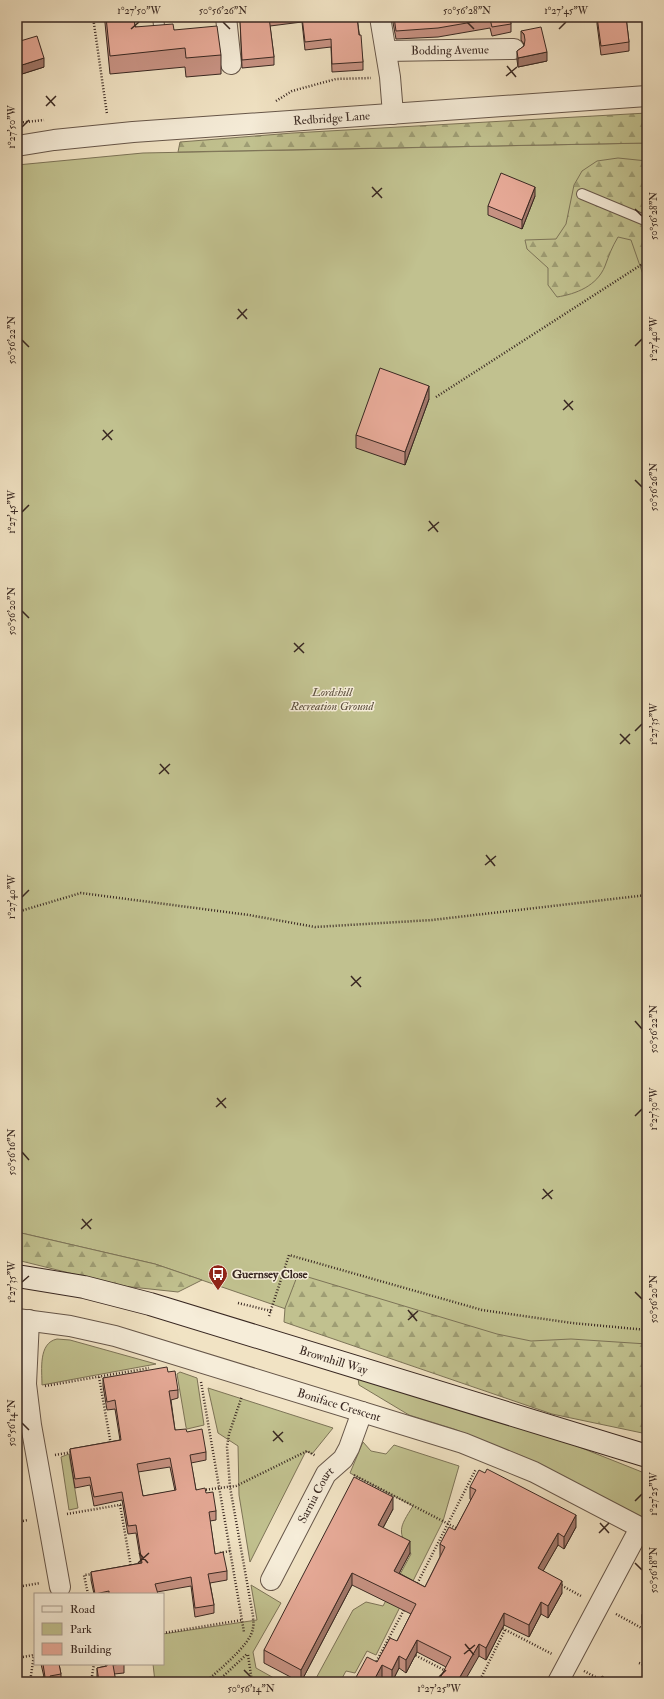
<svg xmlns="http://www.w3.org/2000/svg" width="664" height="1699" viewBox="0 0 664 1699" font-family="'IM FELL Double Pica',serif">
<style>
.green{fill:#c1c18f;stroke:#7d7458}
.forest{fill:url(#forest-firs);stroke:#7d7458}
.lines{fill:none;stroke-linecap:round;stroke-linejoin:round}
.lane-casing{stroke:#67574a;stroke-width:12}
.street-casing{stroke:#67574a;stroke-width:22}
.secondary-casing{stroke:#392822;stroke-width:24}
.path{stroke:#392822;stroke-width:2.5;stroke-dasharray:1 2;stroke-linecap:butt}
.lane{stroke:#f6edd9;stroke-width:10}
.street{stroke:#f6edd9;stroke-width:20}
.secondary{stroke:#f6edd9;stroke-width:22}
.wall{fill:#c89384;stroke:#392822;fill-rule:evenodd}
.shaded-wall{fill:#a2786b;stroke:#392822}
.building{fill:#e8ab99;stroke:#392822;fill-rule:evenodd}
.ticks{fill:none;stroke:#392822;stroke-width:1.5}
.labels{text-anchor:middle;stroke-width:3;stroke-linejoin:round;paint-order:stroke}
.street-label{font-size:12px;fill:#392822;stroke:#f6edd9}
.park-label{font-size:12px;font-style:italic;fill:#5b4e3d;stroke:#f6edd9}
.poi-label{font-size:12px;font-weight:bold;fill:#392822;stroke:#f6edd9;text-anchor:start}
.neatline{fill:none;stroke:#392822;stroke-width:1.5}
.ticks-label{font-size:10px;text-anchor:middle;fill:#392822}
</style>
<defs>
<pattern id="forest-firs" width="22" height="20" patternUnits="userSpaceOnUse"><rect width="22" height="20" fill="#c1c18f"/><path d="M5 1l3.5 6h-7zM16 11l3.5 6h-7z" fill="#9e9d74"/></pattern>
</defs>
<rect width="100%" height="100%" fill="#f1e3c4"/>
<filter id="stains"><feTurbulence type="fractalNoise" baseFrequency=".005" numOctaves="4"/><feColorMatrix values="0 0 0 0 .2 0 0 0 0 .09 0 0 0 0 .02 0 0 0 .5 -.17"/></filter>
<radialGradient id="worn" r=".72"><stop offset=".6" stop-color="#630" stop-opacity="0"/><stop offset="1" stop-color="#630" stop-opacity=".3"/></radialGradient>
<g class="green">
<polygon points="647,143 647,1421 574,1408 155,1264 17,1232 17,165 143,153"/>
<path d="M57,1339L70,1340L156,1364L42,1385C42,1370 38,1343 57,1339Z"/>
<polygon points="180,1372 197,1378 204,1425 187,1429 186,1427 177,1374"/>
<polygon points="357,1372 544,1433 647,1474 647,1522 522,1456 454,1429 409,1415 359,1385"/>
<polygon points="208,1388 333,1428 312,1454 306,1451 250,1562 239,1495 238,1446 218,1433"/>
<path d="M363,1442L371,1451L386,1454L394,1445L459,1466L443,1521L376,1655L367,1651L355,1673L346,1671L340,1682H314L353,1610L366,1602L383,1606L411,1554C397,1531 399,1528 413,1506L350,1473Z"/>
<polygon points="69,1454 78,1508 69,1510 61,1457"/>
<polygon points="251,1585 281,1603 253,1652 256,1668 281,1682 155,1682 153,1664 163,1664 163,1634 257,1620"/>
</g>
<g class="forest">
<polygon points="647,113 647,143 178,152 180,142 293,133"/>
<path d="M618,158L647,161V286L631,240L618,237C612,247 609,255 605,266C597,286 576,294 557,297L548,285V268L527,249L525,240L556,239L566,224L574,185L582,171L597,161Z"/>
<polygon points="17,1232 155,1264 202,1280 178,1292 122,1286 17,1260"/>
<polygon points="298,1274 497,1334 531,1341 571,1339 647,1344 647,1434 552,1414 284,1322 285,1308"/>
</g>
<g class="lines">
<defs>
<g id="lane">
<polyline points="158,17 160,34"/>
<polyline points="582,194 647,221"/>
</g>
<g id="street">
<polyline points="226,17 231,64"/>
<polyline points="380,17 390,77 393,114"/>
<path id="s1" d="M386,51L514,49"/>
<path id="s2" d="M17,146L54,140L133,132L647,96"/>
<path id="s3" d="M17,1319L70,1326L115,1336L463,1443L534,1472L647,1531"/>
<polyline points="29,1320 26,1384 31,1425 60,1587"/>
<path id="s4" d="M271,1580L326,1474L343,1459L349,1448L362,1412"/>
<polyline points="558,1682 640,1528"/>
</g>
<g id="secondary">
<path id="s5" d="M17,1276L84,1287L150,1304L647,1456"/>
</g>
</defs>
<use href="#lane" class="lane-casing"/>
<use href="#street" class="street-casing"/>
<use href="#secondary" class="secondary-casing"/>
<g class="path">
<polyline points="93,17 107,114"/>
<polyline points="276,101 292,91 336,79 371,78"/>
<polyline points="17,123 44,120"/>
<polyline points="436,397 647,261"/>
<polyline points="17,912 81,893 249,915 315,927 432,920 647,895"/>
<polyline points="238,1303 271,1311"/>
<polyline points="269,1316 289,1255 482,1310 572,1323 647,1330"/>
<polyline points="99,1377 111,1445"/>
<polyline points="201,1382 244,1632"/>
<polyline points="45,1386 149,1368"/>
<polyline points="55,1455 72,1452"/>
<polyline points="354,1475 458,1529"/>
<polyline points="203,1490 236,1486 307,1451 316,1456"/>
<polyline points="120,1505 131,1567"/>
<polyline points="67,1514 125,1504"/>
<polyline points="17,1522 28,1520"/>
<polyline points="220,1553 230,1551"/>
<polyline points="559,1584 581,1596"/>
<polyline points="416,1586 476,1469"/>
<polyline points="17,1587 40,1583"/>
<polyline points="88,1594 84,1575 93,1574"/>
<polyline points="616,1614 647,1631"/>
<polyline points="500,1627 552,1654"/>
<polyline points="163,1633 242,1620"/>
<polyline points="413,1654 446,1671"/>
<polyline points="248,1655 252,1682"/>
<polyline points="17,1658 34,1655"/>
<polyline points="639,1663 647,1666"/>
<polyline points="375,1664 405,1608"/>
<polyline points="584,1671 605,1682"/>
<polyline points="30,1682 34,1655"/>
<polyline points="91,1682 94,1664"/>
<path d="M206,1682C218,1670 251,1645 253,1628C254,1624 253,1620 253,1616L230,1487L227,1447L229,1434L242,1396"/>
<polyline points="217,1682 247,1654"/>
<polyline points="342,1682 344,1679 350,1682"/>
<polyline points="479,1682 505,1630"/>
<polyline points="641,1682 647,1670"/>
</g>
<use href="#lane" class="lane"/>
<use href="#street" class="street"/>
<use href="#secondary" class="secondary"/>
</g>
<g class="wall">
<polygon points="105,17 134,17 135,27 174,30 221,55 221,74 186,77 185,67 110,74 105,23"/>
<polygon points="240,17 357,17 363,62 363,70 332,72 331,47 305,50 302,22 270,26 274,57 274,65 242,68"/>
<polygon points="392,17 510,17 511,24 511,32 492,36 490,28 438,37 396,39"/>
<polygon points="597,17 626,17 629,42 629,51 601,55 597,24"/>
<polygon points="521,31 547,61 518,67 517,60 517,51 524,46 524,44 521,40"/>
<polygon points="17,42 44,67 22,74 17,58"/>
<polygon points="535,196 522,229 488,215 488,206"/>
<polygon points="429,399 405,465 356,448 356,435"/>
<path d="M168,1372L178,1390V1398L171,1400L175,1430L187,1432L206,1452V1460L191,1463L196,1490L206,1493L216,1511V1520L210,1521L215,1554L227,1571V1580L210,1583L214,1605V1613L195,1617L191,1586L157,1592L158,1594H94L91,1580V1572L141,1563L136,1533L128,1534L122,1500L94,1506L90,1485L75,1488L70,1457V1449L120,1440L115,1409L107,1410L103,1386V1378ZM170,1467L175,1491L143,1496L138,1472Z"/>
<polygon points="470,1487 576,1527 564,1549 558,1545 543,1570 562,1593 548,1618 541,1614 529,1637 504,1625 486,1660 479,1656 446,1667 417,1652 406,1673 399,1668 392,1682 382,1677 379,1682 354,1682 354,1681 377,1662 397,1641 411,1614 352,1585 301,1682 300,1682 264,1663 264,1650 393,1509 383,1528 410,1553 399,1573 425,1587 440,1557 440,1544 455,1530 471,1500 470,1499"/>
<polygon points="647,1606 647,1626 642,1624 642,1615"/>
<polygon points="41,1664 59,1664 61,1674 61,1682 34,1682 34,1679 44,1677"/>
<polygon points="105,1664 124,1664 124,1673 114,1674 116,1682 97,1682 97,1668 106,1666"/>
</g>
<g class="shaded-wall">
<polygon points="17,17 33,17 17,20"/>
<polygon points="547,52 547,61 518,67 518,58"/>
<polygon points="44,58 44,67 22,74 22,65"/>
<polygon points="535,187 535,196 522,229 522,220"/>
<polygon points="429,386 429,399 405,465 405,452"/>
<polygon points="393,1497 393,1509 378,1537 378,1525"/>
<polygon points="576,1515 576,1527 564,1549 564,1537"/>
<polygon points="558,1533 558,1545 538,1580 538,1568"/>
<polygon points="410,1541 410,1553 394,1583 394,1571"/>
<polygon points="352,1573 352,1585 301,1682 301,1670"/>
<polygon points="562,1581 562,1593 548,1618 548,1606"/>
<polygon points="541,1602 541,1614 529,1637 529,1625"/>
<polygon points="504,1613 504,1625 486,1660 486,1648"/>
<polygon points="417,1640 417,1652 406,1673 406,1660"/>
<polygon points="479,1644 479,1656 464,1682 457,1682"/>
<polygon points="399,1656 399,1668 392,1682 392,1670"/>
<polygon points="382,1665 382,1677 379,1682 373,1682"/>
</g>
<g class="building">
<polygon points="106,17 134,17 135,27 173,24 174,30 217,26 221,55 186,58 185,48 110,56"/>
<polygon points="241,17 273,17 269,17 274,57 242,60 240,21 242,21"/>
<polygon points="302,17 357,17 359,35 361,35 363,62 332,64 331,39 305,42"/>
<polygon points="394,17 510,17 511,24 492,27 490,19 438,28 396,31"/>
<polygon points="597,17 626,17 629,42 601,46"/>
<polygon points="541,27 547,52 518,58 517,51 524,46 525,40 524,34 521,31"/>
<polygon points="37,36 44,58 22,65 17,49 17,42"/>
<polygon points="501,173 535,187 522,220 488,206"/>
<polygon points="380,368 429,386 405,452 356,435"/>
<path d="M167,1367L168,1372L175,1371L178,1390L169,1391L175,1430L186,1429L187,1432L202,1429L206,1452L190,1455L196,1490L205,1488L206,1493L213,1492L216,1511L209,1512L215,1554L223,1552L227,1571L208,1574L214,1605L195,1608L191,1577L155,1584L158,1594H109V1591L95,1594L91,1572L142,1563L136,1525L128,1526L122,1492L94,1497L90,1477L75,1479L70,1449L121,1440L115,1400L107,1402L103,1378ZM170,1458L176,1490L143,1496L137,1464Z"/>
<polygon points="487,1469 576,1515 564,1537 558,1533 538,1568 562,1581 548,1606 541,1602 529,1625 504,1613 486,1648 479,1644 457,1682 438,1682 451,1657 417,1640 406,1660 399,1656 392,1670 382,1665 373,1682 356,1682 354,1681 367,1657 377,1662 390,1638 397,1641 416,1604 352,1573 301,1670 264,1650 354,1477 393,1497 378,1525 410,1541 394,1571 425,1587 445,1547 440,1544 449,1527 455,1530 476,1490 470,1487 479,1470 485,1473"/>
<polygon points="647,1606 647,1618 642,1615"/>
<polygon points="43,1664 59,1664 61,1674 50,1676 51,1682 34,1682 34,1679 45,1677"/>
<polygon points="107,1664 121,1664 113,1665 116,1682 99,1682 97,1668 107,1666"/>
<polygon points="602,1676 612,1682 599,1682"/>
</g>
<path class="ticks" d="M223,22L230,29M467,22L474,29M131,29L139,22M559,29L566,22M507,66L516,77M506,76L517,67M46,96L55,106M46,106L56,96M22,127L29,120M372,187L382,198M372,197L382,188M635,209L642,216M238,309L247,319M237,319L247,309M22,340L29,347M635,346L642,339M564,400L573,410M563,410L573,401M103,430L112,440M102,440L113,430M635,480L642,487M22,512L29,505M429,521L438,532M428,531L439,522M22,611L29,618M294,643L304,653M294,652L304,643M635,731L642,724M620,734L630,744M620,744L630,734M160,764L169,774M159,774L170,764M486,855L495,866M485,865L496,856M22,897L29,890M351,976L361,987M351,986L361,977M635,1021L642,1029M217,1098L226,1108M216,1107L226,1098M635,1116L642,1109M22,1152L29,1160M543,1189L552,1199M542,1199L553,1190M82,1219L91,1229M81,1229L92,1219M22,1282L29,1276M635,1292L642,1299M408,1310L417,1321M408,1320L418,1311M22,1423L29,1430M273,1431L283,1442M273,1441L283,1432M635,1501L642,1494M600,1523L609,1533M599,1533L609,1523M139,1553L148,1563M138,1563L149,1553M635,1563L642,1570M465,1644L474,1655M464,1654L475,1645M244,1670L251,1677M439,1677L446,1670"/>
<defs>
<symbol id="bus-pin" viewBox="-11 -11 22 30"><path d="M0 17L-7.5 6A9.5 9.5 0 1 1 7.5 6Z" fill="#8f2418" stroke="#f6edd9"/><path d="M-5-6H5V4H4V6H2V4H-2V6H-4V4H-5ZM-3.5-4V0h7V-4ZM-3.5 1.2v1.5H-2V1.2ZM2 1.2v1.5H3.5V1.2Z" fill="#fff"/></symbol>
</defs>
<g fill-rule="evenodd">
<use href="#bus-pin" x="207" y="1263" width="22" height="30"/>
</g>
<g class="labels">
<g class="street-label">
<text dy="4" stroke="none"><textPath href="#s1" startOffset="64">Bodding Avenue</textPath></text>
<text dy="4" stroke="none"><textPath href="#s2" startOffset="316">Redbridge Lane</textPath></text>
<text dy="4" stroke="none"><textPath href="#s5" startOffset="328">Brownhill Way</textPath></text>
<text dy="4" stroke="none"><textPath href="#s3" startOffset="334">Boniface Crescent</textPath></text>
<text dy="4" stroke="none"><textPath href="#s4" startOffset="96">Sarnia Court</textPath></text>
</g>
<g class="park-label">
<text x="332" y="696">Lordshill<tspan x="332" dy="14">Recreation Ground</tspan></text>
</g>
<g class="poi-label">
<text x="232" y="1278">Guernsey Close</text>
</g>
</g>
<rect width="664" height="1699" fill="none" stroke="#f1e3c4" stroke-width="44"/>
<rect x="34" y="1593" width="130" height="72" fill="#f6edd9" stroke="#aa9e90"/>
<rect x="42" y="1606" width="20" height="6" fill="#f6edd9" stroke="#aa9e90"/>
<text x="70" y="1613" font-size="12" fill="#392822">Road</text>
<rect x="42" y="1623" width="20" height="12" fill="#c1c18f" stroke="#aa9e90"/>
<text x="70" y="1633" font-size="12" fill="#392822">Park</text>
<rect x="42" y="1643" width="20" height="12" fill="#e8ab99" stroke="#aa9e90"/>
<text x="70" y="1653" font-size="12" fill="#392822">Building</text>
<rect x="22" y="22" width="620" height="1655" class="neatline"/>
<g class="ticks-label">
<text x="139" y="14">1°27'50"W</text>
<text x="223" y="14">50°56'26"N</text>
<text x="467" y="14">50°56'28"N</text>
<text x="566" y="14">1°27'45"W</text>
<text transform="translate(11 127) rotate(-90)" y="4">1°27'50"W</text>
<text transform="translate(653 216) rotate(-90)" y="4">50°56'28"N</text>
<text transform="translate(653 339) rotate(-90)" y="4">1°27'40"W</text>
<text transform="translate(11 340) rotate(-90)" y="4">50°56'22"N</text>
<text transform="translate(653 487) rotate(-90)" y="4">50°56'26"N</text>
<text transform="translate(11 512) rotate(-90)" y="4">1°27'45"W</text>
<text transform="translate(11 611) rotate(-90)" y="4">50°56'20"N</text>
<text transform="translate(653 724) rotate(-90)" y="4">1°27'35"W</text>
<text transform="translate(11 897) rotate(-90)" y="4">1°27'40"W</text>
<text transform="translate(653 1029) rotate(-90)" y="4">50°56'22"N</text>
<text transform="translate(653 1109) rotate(-90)" y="4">1°27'30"W</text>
<text transform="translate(11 1152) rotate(-90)" y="4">50°56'16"N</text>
<text transform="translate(11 1282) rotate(-90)" y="4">1°27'35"W</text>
<text transform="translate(653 1299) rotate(-90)" y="4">50°56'20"N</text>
<text transform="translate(11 1423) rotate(-90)" y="4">50°56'14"N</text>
<text transform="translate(653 1494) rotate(-90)" y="4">1°27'25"W</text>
<text transform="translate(653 1570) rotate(-90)" y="4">50°56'18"N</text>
<text x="251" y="1692">50°56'14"N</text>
<text x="439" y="1692">1°27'25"W</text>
</g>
<rect width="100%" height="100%" filter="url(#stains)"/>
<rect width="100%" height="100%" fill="url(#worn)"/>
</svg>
